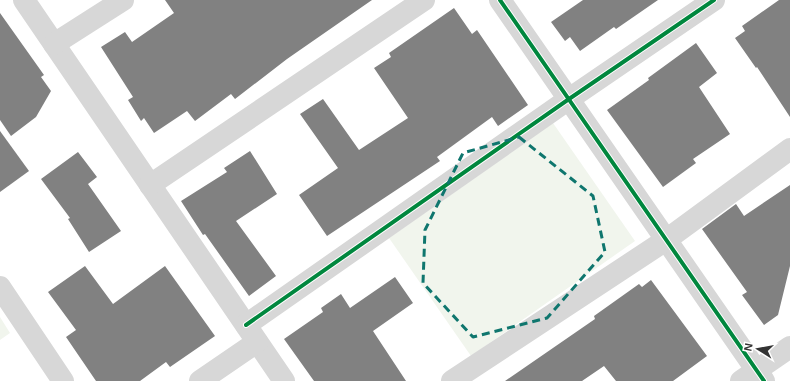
<svg xmlns="http://www.w3.org/2000/svg" width="790" height="381" viewBox="0 0 790 381" font-family="Arial,sans-serif">
<style>
.green{fill:#f1f5ed}
.building{fill:#818181}
.lines{fill:none;stroke-linecap:round;stroke-linejoin:round}
.street{stroke:#d7d7d7;stroke-width:22}
.cycleway-casing{stroke:#fff;stroke-width:6}
.cycleway{stroke:#00873e;stroke-width:4}
.marked{fill:none;stroke:#0f766e;stroke-width:3;stroke-dasharray:8 5;stroke-linejoin:round}
</style>
<rect width="100%" height="100%" fill="#fff"/>
<g class="green">
<polygon points="553,123 635,241 471,356 389,238"/>
<polygon points="0,317 10,333 0,340"/>
</g>
<g class="building">
<polygon points="165,0 372,0 287,59 235,99 231,94 195,121 187,111 154,133 144,118 141,121 128,100 133,97 101,47 125,32 132,42 174,13"/>
<polygon points="583,0 658,0 616,29 614,27 580,51 570,37 565,41 551,22"/>
<polygon points="779,0 790,0 790,117 757,67 756,68 735,38 745,31 742,26"/>
<polygon points="454,8 472,34 477,30 528,105 498,126 492,117 437,157 440,161 327,236 299,195 338,168 300,114 323,99 359,150 408,118 374,68 391,57 389,53"/>
<polygon points="0,13 44,75 41,77 51,91 36,117 11,136 0,120"/>
<polygon points="696,43 717,73 699,87 730,134 693,159 696,163 663,187 607,110 649,80 648,78"/>
<polygon points="0,131 29,171 0,192"/>
<polygon points="250,151 277,194 236,221 276,276 249,296 205,234 203,235 181,201 227,172 224,168"/>
<polygon points="78,152 97,177 88,184 121,231 89,252 68,219 70,218 41,179"/>
<polygon points="790,185 790,266 778,315 764,325 742,295 747,292 702,229 736,204 744,216"/>
<polygon points="85,266 113,304 165,266 215,336 170,367 166,362 140,381 96,381 66,337 76,330 48,292"/>
<polygon points="395,277 413,303 373,331 406,381 314,381 284,339 323,312 321,308 341,294 350,308"/>
<polygon points="651,280 707,356 673,381 616,381 604,366 582,381 505,381 595,319 594,316 639,284 642,287"/>
</g>
<g class="lines">
<g class="street">
<polyline points="24,0 284,381"/>
<polyline points="500,0 764,381"/>
<polyline points="54,44 123,0"/>
<polyline points="150,185 424,0"/>
<polyline points="0,287 63,381"/>
<polyline points="246,325 569,99 714,0"/>
<polyline points="200,381 257,342"/>
<polyline points="452,381 666,240 790,149"/>
<polyline points="741,381 790,347"/>
</g>
<defs>
<g id="cycleway">
<polyline points="500,0 764,381"/>
<polyline points="246,325 569,99 714,0"/>
</g>
</defs>
<use href="#cycleway" class="cycleway-casing"/>
<use href="#cycleway" class="cycleway"/>
</g>
<path class="marked" d="M519,137L593,196L605,252L547,318L473,337L423,283L425,230L463,153Z"/>
<g transform="translate(758 349) rotate(281)" stroke="#ffffff" stroke-width="3" paint-order="stroke">
<path d="M0-3L7 15L0 10L-7 15Z" fill="#333333"/>
<text y="-6" font-size="11" font-weight="bold" text-anchor="middle" fill="#333333">N</text>
</g>
</svg>
